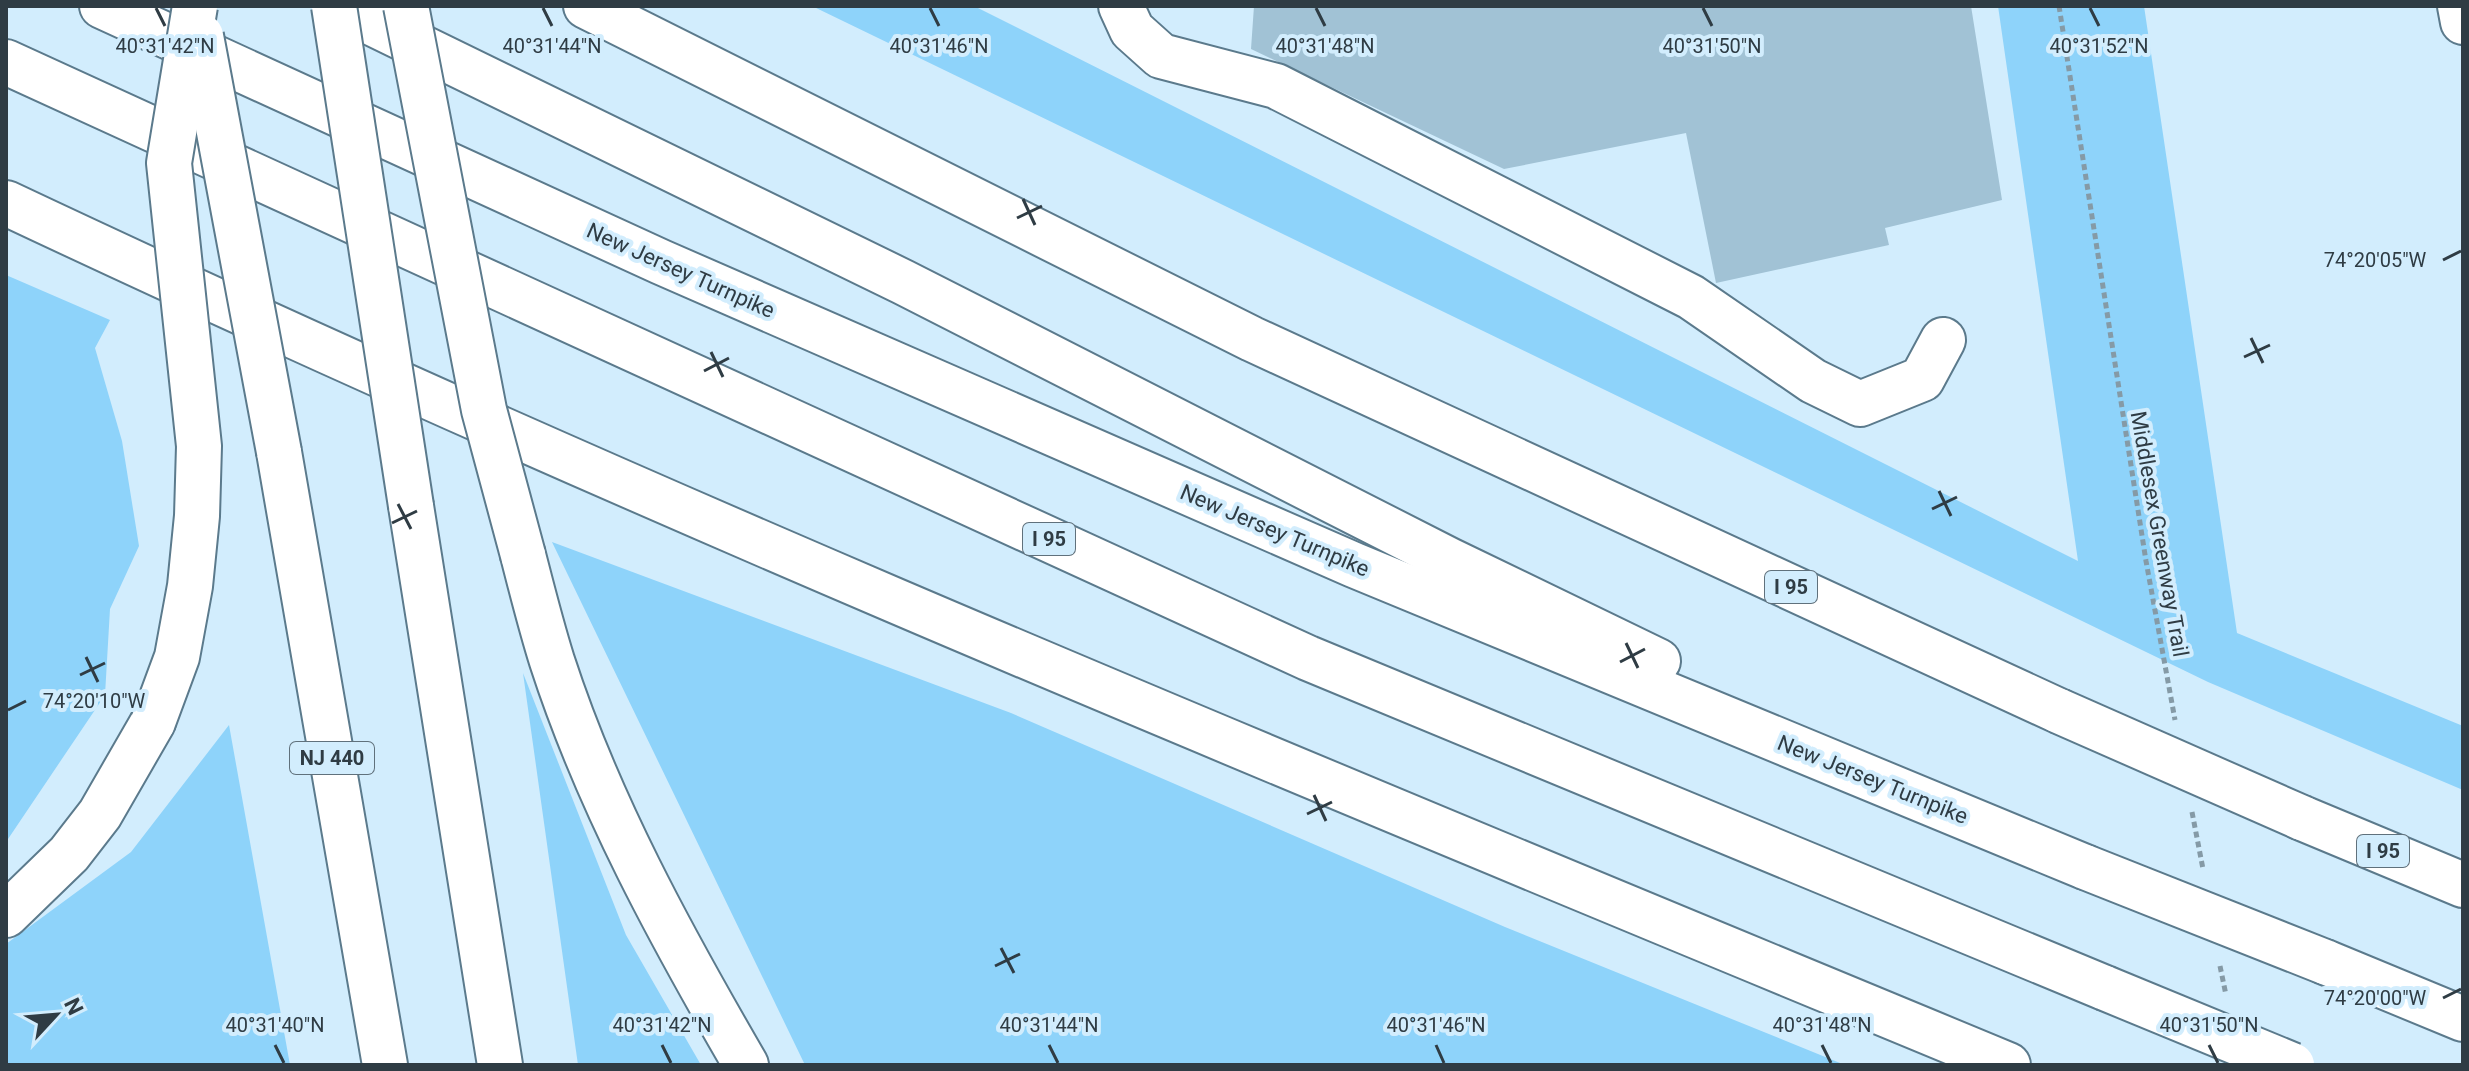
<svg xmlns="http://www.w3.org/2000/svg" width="2469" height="1071" viewBox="0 0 2469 1071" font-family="Roboto,sans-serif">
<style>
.green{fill:#8ed3fa}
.building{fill:#a1c2d5}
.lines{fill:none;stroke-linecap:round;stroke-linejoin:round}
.minor-casing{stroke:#5b7a8c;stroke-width:48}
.highway-casing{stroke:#5b7a8c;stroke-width:48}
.path{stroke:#859aa6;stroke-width:5;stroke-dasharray:6 4;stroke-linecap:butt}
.minor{stroke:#fff;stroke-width:44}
.highway{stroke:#fff;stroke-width:44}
.highway-bridge-casing{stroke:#5b7a8c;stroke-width:48;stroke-linecap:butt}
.highway-bridge{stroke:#fff;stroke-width:44}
.ticks{fill:none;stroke:#2f3c44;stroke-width:3}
.labels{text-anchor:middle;stroke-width:8;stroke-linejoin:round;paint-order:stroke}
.shield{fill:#d2edfd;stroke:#60717c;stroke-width:2}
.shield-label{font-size:20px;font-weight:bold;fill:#2f3c44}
.street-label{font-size:22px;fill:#2f3c44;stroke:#d2edfd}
.ticks-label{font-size:20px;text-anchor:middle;fill:#2f3c44;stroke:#d2edfd;stroke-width:8;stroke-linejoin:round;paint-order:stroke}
</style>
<rect width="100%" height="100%" fill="#d2edfd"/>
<g class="green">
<polygon points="812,6 974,6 2078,561 1998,6 2144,6 2237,633 2463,726 2463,790 2208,682"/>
<polygon points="6,275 110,320 95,348 122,441 139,546 110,609 105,695 6,842"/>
<polygon points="552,542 1011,713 1505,927 1845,1065 805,1065"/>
<polygon points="523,673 626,935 701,1065 578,1065"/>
<polygon points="229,725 290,1065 6,1065 6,944 131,852"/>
</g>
<polygon class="building" points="1254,6 1971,6 2002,200 1885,228 1889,245 1716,283 1686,133 1504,169 1251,49"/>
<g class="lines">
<defs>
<g id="minor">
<polyline points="1121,6 1132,30 1161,56 1276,86 1691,297 1813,381 1860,404 1922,379 1943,340"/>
<polyline points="2460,6 2463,22"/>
</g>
<g id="highway">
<polyline points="102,6 661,262 1354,565 2085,867"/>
<polyline points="337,6 903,282 1449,560 1658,661"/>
<polyline points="586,6 1252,339 2059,711"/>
<polyline points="6,62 1308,658 2105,988"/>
<path d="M6,203C663,513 1337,787 2008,1065"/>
<polyline points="279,452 385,1065"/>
<polyline points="411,506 500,1065"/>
<path d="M523,555C532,590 541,626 552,661C598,803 671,936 746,1065"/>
<polyline points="2302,818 2463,885"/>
<polyline points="6,915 69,854 100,814 153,722"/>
<polyline points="2325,962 2463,1019"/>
</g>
</defs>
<use href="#minor" class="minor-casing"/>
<use href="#highway" class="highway-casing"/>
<g class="path">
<polyline points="2059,6 2146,561 2175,720"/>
<polyline points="2192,812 2203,869"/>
<polyline points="2220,966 2226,995"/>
</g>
<use href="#minor" class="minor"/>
<use href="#highway" class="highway"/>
<defs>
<g id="highway-bridge">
<polyline points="334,6 411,506"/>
<polyline points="406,6 484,410 523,555"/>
<polyline points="201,36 279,452"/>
<polyline points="2059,711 2302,818"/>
<polyline points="153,722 177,657 190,586 197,516 199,446 169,163 195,6"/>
<polyline points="2085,867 2325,962"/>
<polyline points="2105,988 2292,1065"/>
</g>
</defs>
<use href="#highway-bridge" class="highway-bridge-casing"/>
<use href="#highway-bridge" class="highway-bridge"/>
</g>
<path class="ticks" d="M156,8L165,26M543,8L552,26M930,8L939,26M1316,8L1325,26M1703,8L1712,26M2090,8L2099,26M1023,199L1035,225M1017,218L1042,206M2443,260L2461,251M2251,338L2263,363M711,352L723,377M2244,357L2270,345M704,371L729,358M1939,491L1951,516M398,504L411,529M1932,509L1957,497M392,523L417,511M1626,643L1638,668M86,657L98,682M1620,662L1645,649M80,675L105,663M8,710L26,701M1314,795L1326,821M1307,814L1332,802M1001,948L1014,973M995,966L1020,954M2443,998L2461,989M275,1045L284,1063M662,1045L671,1063M1049,1045L1058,1063M1436,1045L1444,1063M1822,1045L1831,1063M2209,1045L2218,1063"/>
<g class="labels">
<g class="shield">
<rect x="1023" y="523" width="52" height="32" rx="6"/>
<rect x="1765" y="571" width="52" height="32" rx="6"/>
<rect x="290" y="742" width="84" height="32" rx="6"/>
<rect x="2357" y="835" width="52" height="32" rx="6"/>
</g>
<g class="shield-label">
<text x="1049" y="546">I 95</text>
<text x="1791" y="594">I 95</text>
<text x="332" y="765">NJ 440</text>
<text x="2383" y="858">I 95</text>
</g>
<g class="street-label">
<text transform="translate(681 270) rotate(24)" y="8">New Jersey Turnpike</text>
<text transform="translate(1275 530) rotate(23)" y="8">New Jersey Turnpike</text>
<text transform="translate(2160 534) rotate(80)" y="8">Middlesex Greenway Trail</text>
<text transform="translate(1873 779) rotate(22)" y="8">New Jersey Turnpike</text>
</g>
</g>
<g class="ticks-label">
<text x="2099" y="53">40°31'52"N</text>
<text x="165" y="53">40°31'42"N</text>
<text x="552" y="53">40°31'44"N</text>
<text x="939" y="53">40°31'46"N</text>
<text x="1325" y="53">40°31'48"N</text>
<text x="1712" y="53">40°31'50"N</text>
<text x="2375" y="267">74°20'05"W</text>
<text x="94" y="708">74°20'10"W</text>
<text x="2375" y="1005">74°20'00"W</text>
<text x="275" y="1032">40°31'40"N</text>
<text x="662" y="1032">40°31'42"N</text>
<text x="1049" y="1032">40°31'44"N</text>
<text x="1436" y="1032">40°31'46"N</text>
<text x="1822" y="1032">40°31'48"N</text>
<text x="2209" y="1032">40°31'50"N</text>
</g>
<rect width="2469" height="1071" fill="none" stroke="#2f3c44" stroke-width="16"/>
<g transform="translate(56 1015) rotate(64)" stroke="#d2edfd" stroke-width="6" paint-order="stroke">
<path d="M0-6L14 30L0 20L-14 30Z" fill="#2f3c44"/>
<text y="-12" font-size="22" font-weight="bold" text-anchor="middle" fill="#2f3c44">N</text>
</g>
</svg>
